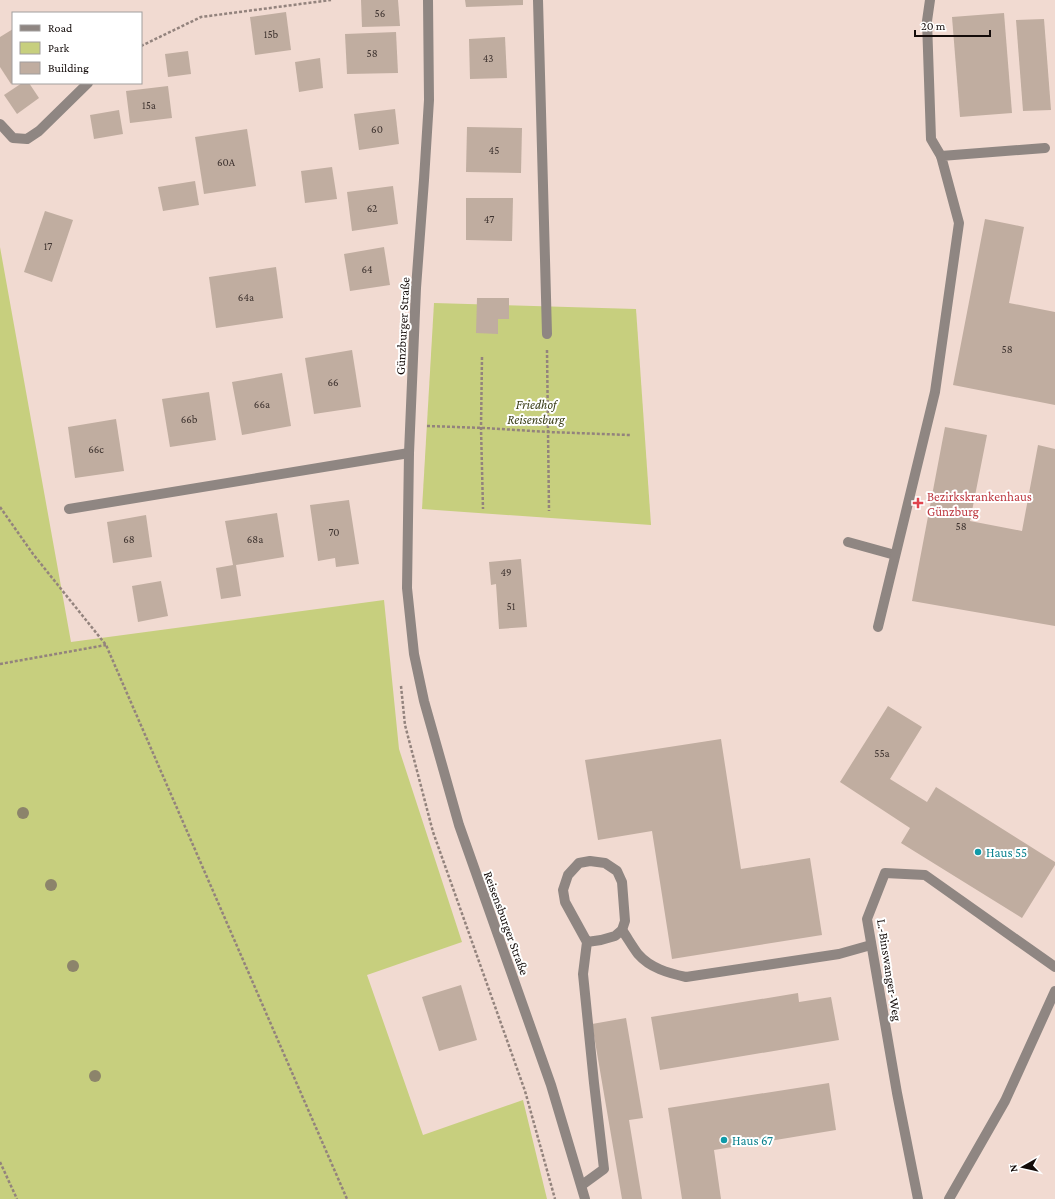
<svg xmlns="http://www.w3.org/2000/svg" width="1055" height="1199" viewBox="0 0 1055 1199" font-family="'Crimson Pro',serif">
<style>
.green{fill:#c7cf7e}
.building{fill:#c0ada0}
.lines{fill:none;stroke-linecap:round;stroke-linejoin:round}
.path{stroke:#93837d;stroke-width:2.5;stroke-dasharray:3 2;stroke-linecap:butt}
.service{stroke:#8f8682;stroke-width:10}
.minor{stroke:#8f8682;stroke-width:10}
.tree{fill:#8c846b}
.health-dot{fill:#e0444e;stroke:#fff;stroke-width:1.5}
.culture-dot{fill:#0f9aa8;stroke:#fff;stroke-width:1.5}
.labels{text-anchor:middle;stroke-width:4;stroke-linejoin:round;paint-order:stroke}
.number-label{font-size:11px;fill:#3f3430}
.street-label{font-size:13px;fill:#140c0a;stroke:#fff}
.park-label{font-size:13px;font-style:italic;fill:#3a3e17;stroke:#fff}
.health-label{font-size:13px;fill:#be3a42;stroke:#fff;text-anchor:start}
.culture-label{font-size:13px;fill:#0d838f;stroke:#fff;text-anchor:start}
</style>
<rect width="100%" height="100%" fill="#f1dad1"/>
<g class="green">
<polygon points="0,247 71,642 384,600 399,749 462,942 367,975 423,1135 523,1100 547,1199 0,1199"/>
<polygon points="434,303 636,309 651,525 422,509"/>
</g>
<g class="building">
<polygon points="361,0 398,0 400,26 362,27"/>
<polygon points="465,0 523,0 523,5 466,7"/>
<polygon points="286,12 291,50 255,55 250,17"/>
<polygon points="1004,13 1012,113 960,117 952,17"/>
<polygon points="1044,19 1051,110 1023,111 1016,20"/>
<polygon points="13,29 13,82 11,84 0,67 0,37"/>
<polygon points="396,32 398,73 347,74 345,34"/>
<polygon points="505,37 507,78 470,79 469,39"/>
<polygon points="188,51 191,74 168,77 165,54"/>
<polygon points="320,58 323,88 299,92 295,62"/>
<polygon points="22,83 29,83 39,98 17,114 4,95"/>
<polygon points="168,86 172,118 130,123 126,91"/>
<polygon points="395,109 399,144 359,150 354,114"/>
<polygon points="119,110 123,134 94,139 90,115"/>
<polygon points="467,127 522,128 521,173 466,172"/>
<polygon points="247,129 256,186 204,194 195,137"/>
<polygon points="332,167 337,199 305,203 301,171"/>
<polygon points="195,181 199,205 163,211 158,187"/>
<polygon points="393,186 398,224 352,231 347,192"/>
<polygon points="466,198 513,198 512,241 466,240"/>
<polygon points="45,211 73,220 52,282 24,272"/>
<polygon points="985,219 1024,227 1009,303 1055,312 1055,405 953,385"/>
<polygon points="384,247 390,285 350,291 344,254"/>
<polygon points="276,267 283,318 216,328 209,277"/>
<polygon points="477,298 509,298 509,319 498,319 498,334 476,333"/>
<polygon points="352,350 361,407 314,414 305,358"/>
<polygon points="282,373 291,426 242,435 232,382"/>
<polygon points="209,392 216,440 170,447 162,399"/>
<polygon points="116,419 124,471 75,478 68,427"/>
<polygon points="945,427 987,435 970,521 1022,531 1038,445 1055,449 1055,626 912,601"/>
<polygon points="349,500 359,564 336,567 335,558 318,561 310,505"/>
<polygon points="277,513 284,557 236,565 241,596 221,599 216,568 233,565 225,521"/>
<polygon points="146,515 152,557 113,563 107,522"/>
<polygon points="521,559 527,627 499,629 496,584 491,585 489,562"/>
<polygon points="161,581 168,616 138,622 132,586"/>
<polygon points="888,706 922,727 890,779 927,802 936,787 1055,862 1055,865 1022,918 901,843 910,828 840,782"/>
<polygon points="721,739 741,869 810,858 822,935 672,959 652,831 598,840 585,760"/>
<polygon points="461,985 477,1040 439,1051 422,997"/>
<polygon points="798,993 799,1002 831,997 839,1040 660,1070 651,1017"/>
<polygon points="626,1018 643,1118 629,1120 642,1199 622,1199 592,1024"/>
<polygon points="829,1083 836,1130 714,1150 721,1199 682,1199 668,1108"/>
</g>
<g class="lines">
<g class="path">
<polyline points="141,46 201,17 331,0"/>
<polyline points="547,350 549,511"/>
<polyline points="482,357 481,428 483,509"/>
<polyline points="427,426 485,428 548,432 630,435"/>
<polyline points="0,507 33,554 106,645 347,1199"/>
<polyline points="0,664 106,645"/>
<polyline points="401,686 405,725 433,832 525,1091 555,1199"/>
<polyline points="0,1162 17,1199"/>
</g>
<g class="service">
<polyline points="538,0 547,334"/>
<polyline points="0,124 13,138 27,139 39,131 88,83"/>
<polyline points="69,509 409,453"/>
<polyline points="848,542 895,555"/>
<polyline points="878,627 935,392 959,223 941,156 1045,148"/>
<path d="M622,930C627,937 632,946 638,954C650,968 668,973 686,977L839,954L871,945"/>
<polyline points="582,1185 604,1169 594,1083 583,974 587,942 565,902 563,890 568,875 579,863 590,861 605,863 617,871 622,882 625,921 622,930 615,936 601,940 587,942"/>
<polyline points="918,1199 897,1093 867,919 885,873 925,875 1055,967"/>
<polyline points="949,1199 1005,1101 1055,991"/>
</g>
<g class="minor">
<polyline points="428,0 429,100 424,180 416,288 409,453 407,588 414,654 424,701 459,825 551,1085 585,1199"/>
<polyline points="930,0 927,21 931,139 941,156"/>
</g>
</g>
<g class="tree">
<circle cx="23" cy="813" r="6"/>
<circle cx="51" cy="885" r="6"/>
<circle cx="73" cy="966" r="6"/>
<circle cx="95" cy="1076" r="6"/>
</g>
<path class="health-dot" d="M916 497h4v4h4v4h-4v4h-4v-4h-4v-4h4z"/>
<g class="culture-dot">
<circle cx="978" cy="852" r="4"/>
<circle cx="724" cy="1140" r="4"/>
</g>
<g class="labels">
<g class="number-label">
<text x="380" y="17">56</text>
<text x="271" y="38">15b</text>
<text x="372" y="57">58</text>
<text x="488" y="62">43</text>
<text x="149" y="109">15a</text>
<text x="377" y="133">60</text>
<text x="494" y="154">45</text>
<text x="226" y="166">60A</text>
<text x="372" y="212">62</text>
<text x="489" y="223">47</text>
<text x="48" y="250">17</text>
<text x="367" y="273">64</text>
<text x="246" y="301">64a</text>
<text x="1007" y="353">58</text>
<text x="333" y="386">66</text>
<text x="262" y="408">66a</text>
<text x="189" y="423">66b</text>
<text x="96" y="453">66c</text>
<text x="961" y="530">58</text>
<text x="334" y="536">70</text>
<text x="129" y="543">68</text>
<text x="255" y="543">68a</text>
<text x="506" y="576">49</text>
<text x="511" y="610">51</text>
<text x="882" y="757">55a</text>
</g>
<g class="street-label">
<text transform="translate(402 326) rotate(-87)" y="5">Günzburger Straße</text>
<text transform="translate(507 923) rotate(70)" y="5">Reisensburger Straße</text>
<text transform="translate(890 970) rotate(81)" y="5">L.-Binswanger-Weg</text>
</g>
<g class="park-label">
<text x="536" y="409">Friedhof<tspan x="536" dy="15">Reisensburg</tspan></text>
</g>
<g class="health-label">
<text x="927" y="501">Bezirkskrankenhaus<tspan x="927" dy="15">Günzburg</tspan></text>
</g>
<g class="culture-label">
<text x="986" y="857">Haus 55</text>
<text x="732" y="1145">Haus 67</text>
</g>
</g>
<rect x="12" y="12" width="130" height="72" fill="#ffffff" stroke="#a19e9d"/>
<rect x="20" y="25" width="20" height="6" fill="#8f8682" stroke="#a19e9d"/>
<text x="48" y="32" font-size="12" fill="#140c0a">Road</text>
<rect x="20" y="42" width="20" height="12" fill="#c7cf7e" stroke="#a19e9d"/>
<text x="48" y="52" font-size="12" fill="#140c0a">Park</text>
<rect x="20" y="62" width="20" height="12" fill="#c0ada0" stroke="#a19e9d"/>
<text x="48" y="72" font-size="12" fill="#140c0a">Building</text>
<g transform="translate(1023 1167) rotate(262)" stroke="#ffffff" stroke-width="3" paint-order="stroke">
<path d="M0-3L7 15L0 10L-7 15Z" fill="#140c0a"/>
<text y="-6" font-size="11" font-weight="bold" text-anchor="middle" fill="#140c0a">N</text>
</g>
<path d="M915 30v6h75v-6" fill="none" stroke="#140c0a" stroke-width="2"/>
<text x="921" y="30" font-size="12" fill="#140c0a" stroke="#ffffff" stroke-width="3" paint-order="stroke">20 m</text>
</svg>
